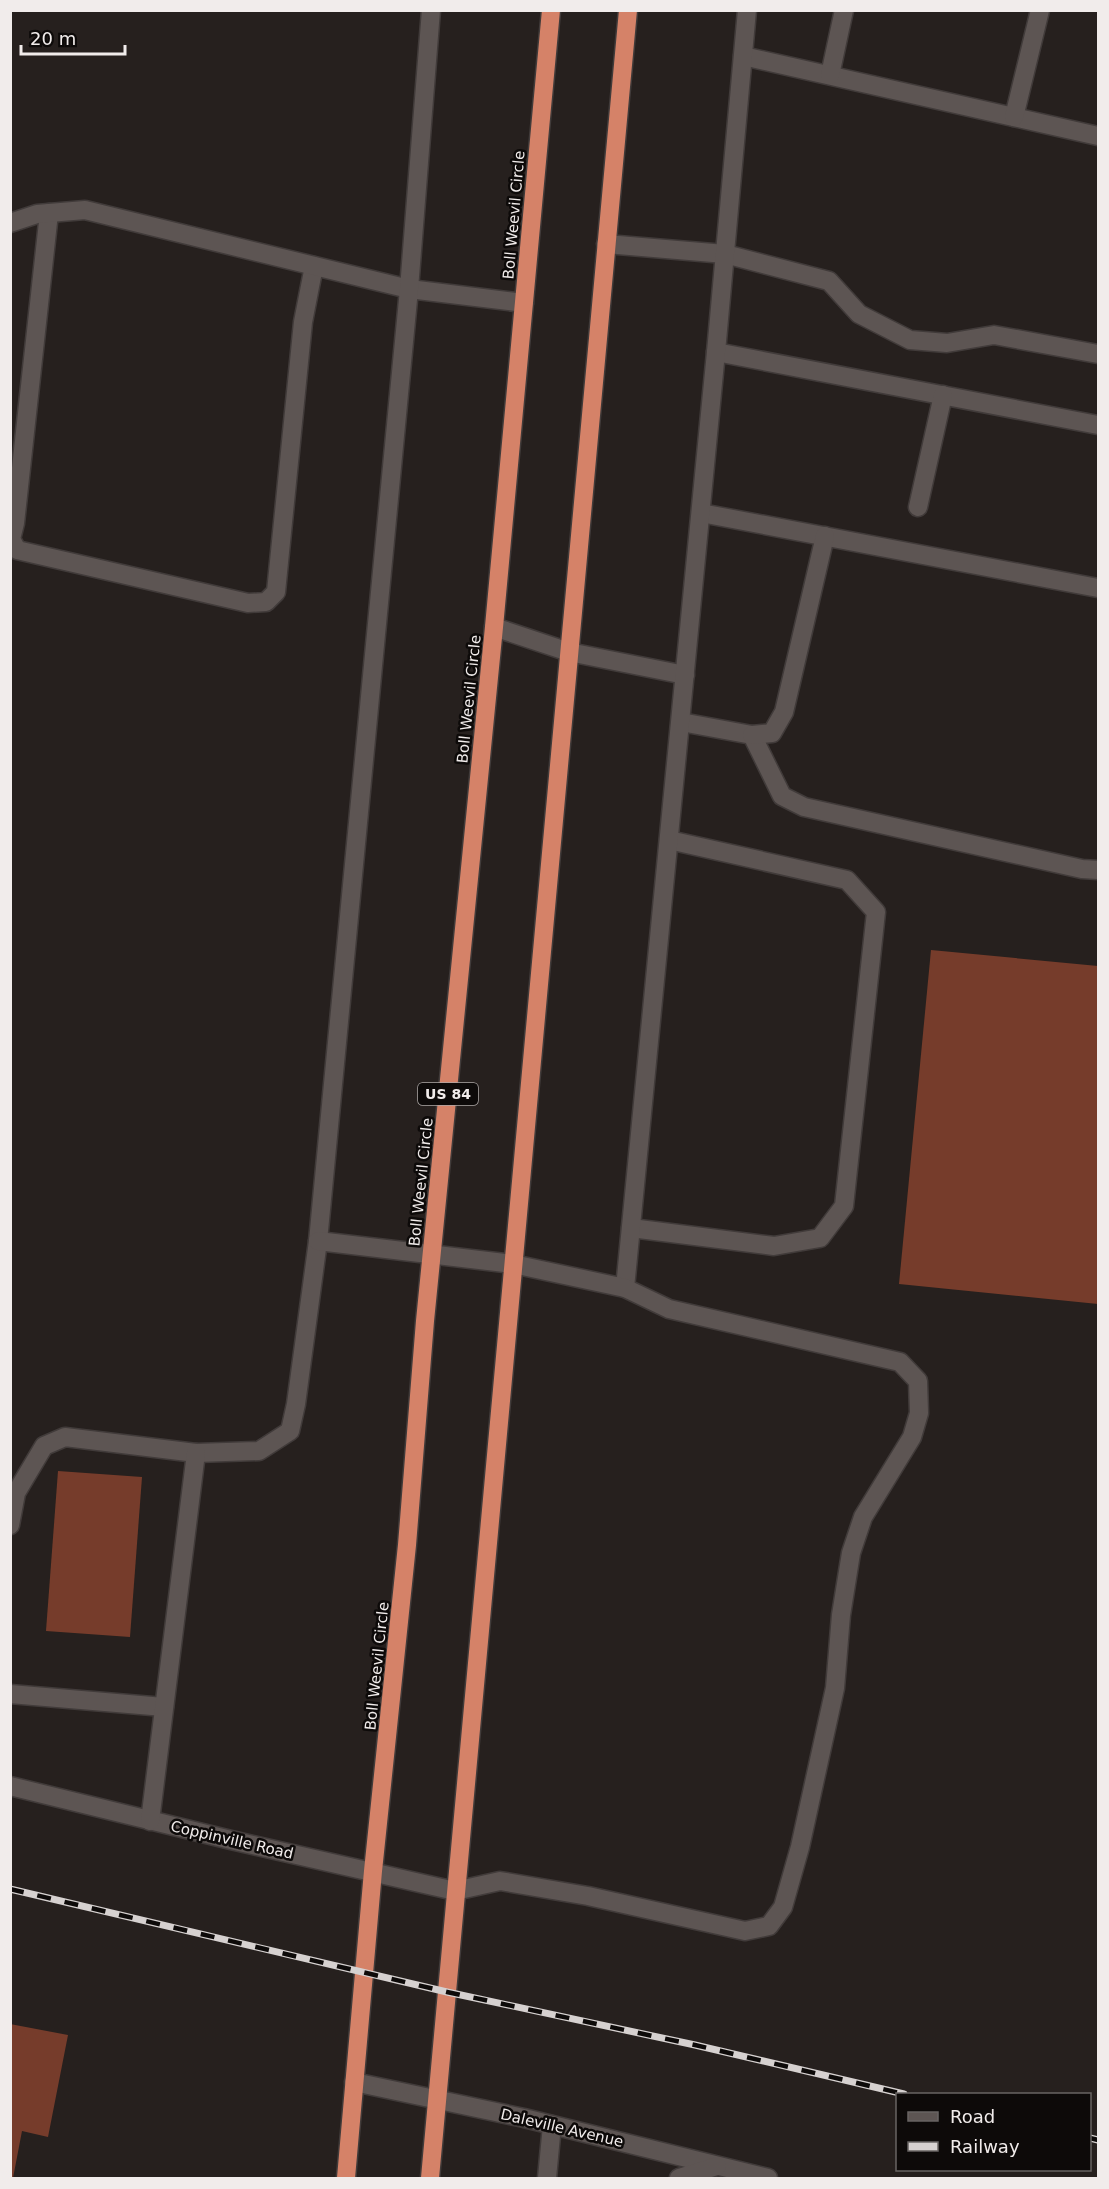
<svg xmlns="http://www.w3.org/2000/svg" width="1109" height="2189" viewBox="0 0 1109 2189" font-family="'DejaVu Sans',sans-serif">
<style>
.building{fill:#763c2b}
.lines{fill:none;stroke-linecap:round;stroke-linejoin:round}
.minor-casing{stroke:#413b3a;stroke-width:21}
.highway-casing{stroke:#413b3a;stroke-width:21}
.minor{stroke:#5d5553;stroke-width:18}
.highway{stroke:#d58268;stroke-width:18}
.rail-casing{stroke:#d6d1d0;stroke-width:7}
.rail{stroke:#0d0a09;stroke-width:4.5;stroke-dasharray:14;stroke-linecap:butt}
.labels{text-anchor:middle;stroke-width:5;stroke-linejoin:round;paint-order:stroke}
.shield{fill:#0d0a09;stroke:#ada8a7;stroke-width:1.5}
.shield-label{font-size:14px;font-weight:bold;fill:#f1eceb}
.street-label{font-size:15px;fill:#f1eceb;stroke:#0d0a09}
</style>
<rect width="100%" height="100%" fill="#26201e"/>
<g class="building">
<polygon points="931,950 1098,966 1098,1304 899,1284"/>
<polygon points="58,1471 142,1477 130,1637 46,1631"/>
<polygon points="10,2024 68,2035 48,2137 22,2131 13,2178 10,2178"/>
</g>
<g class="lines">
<defs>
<g id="minor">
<polyline points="743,56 1098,136"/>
<polyline points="830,75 844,10"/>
<polyline points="1014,117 1040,10"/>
<polyline points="49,213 15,523 11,539 17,550 248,603 266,602 276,592 303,322 314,266"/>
<polyline points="10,223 37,214 85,210 409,289 524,303"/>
<polyline points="606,244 725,254 829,281 859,314 910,340 947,343 994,335 1098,354"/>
<polyline points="716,352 1098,425"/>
<polyline points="918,507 943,395"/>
<polyline points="701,513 1098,588"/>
<polyline points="494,627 569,652 685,675"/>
<polyline points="681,722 752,735 782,796 804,807 1082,869 1098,870"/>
<polyline points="752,735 772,733 784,712 825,536"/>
<polyline points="631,1228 774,1246 820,1238 844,1206 876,912 847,880 669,840"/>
<polyline points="625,1288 716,352 747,10"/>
<polyline points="10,1525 16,1493 44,1446 65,1437 196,1453 259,1451 290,1431 296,1404 318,1241 409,289 431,10"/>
<polyline points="10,1694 164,1707"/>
<polyline points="10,1786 231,1840 455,1891 500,1881 588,1896 745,1931 769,1926 783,1907 800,1847 835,1688 841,1615 851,1553 863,1517 912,1437 919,1413 918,1381 900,1362 669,1309 625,1288 513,1264 318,1241"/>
<polyline points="150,1821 196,1453"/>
<polyline points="354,2082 524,2118 768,2178"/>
<polyline points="547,2178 552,2125"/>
<polyline points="679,2178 717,2166"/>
</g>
<g id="highway">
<polyline points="346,2178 373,1871 407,1545 425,1321 494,627 551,10"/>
<polyline points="430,2178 628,10"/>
</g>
</defs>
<use href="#minor" class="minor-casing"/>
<use href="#highway" class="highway-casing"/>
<use href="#minor" class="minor"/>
<use href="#highway" class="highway"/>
<defs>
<g id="rail">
<polyline points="10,1889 447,1992 695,2045 904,2094"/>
<polyline points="1090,2138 1098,2140"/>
</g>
</defs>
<use href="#rail" class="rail-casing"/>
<use href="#rail" class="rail"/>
</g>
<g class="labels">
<rect class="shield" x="418" y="1083" width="60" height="22" rx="4.5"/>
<g class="shield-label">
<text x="448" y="1099">US 84</text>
</g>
<g class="street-label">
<text transform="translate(514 215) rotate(-85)" y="5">Boll Weevil Circle</text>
<text transform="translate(469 699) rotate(-84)" y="5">Boll Weevil Circle</text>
<text transform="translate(421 1182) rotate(-84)" y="5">Boll Weevil Circle</text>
<text transform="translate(377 1666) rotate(-84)" y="5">Boll Weevil Circle</text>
<text transform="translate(232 1840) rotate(13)" y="5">Coppinville Road</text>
<text transform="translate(562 2128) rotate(13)" y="5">Daleville Avenue</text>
</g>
</g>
<rect width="1109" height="2189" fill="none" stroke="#f1eceb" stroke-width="24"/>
<rect x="896" y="2093" width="195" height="78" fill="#0d0a09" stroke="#686463" stroke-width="1.5"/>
<rect x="908" y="2112" width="30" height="9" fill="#5d5553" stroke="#686463" stroke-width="1.5"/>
<text x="950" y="2123" font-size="18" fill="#f1eceb">Road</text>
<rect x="908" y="2142" width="30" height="9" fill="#d6d1d0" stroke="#686463" stroke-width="1.5"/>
<text x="950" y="2153" font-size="18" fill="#f1eceb">Railway</text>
<path d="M21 45v9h104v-9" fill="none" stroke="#f1eceb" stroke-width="3"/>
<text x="30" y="45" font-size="18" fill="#f1eceb" stroke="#0d0a09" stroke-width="4.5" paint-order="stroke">20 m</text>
</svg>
